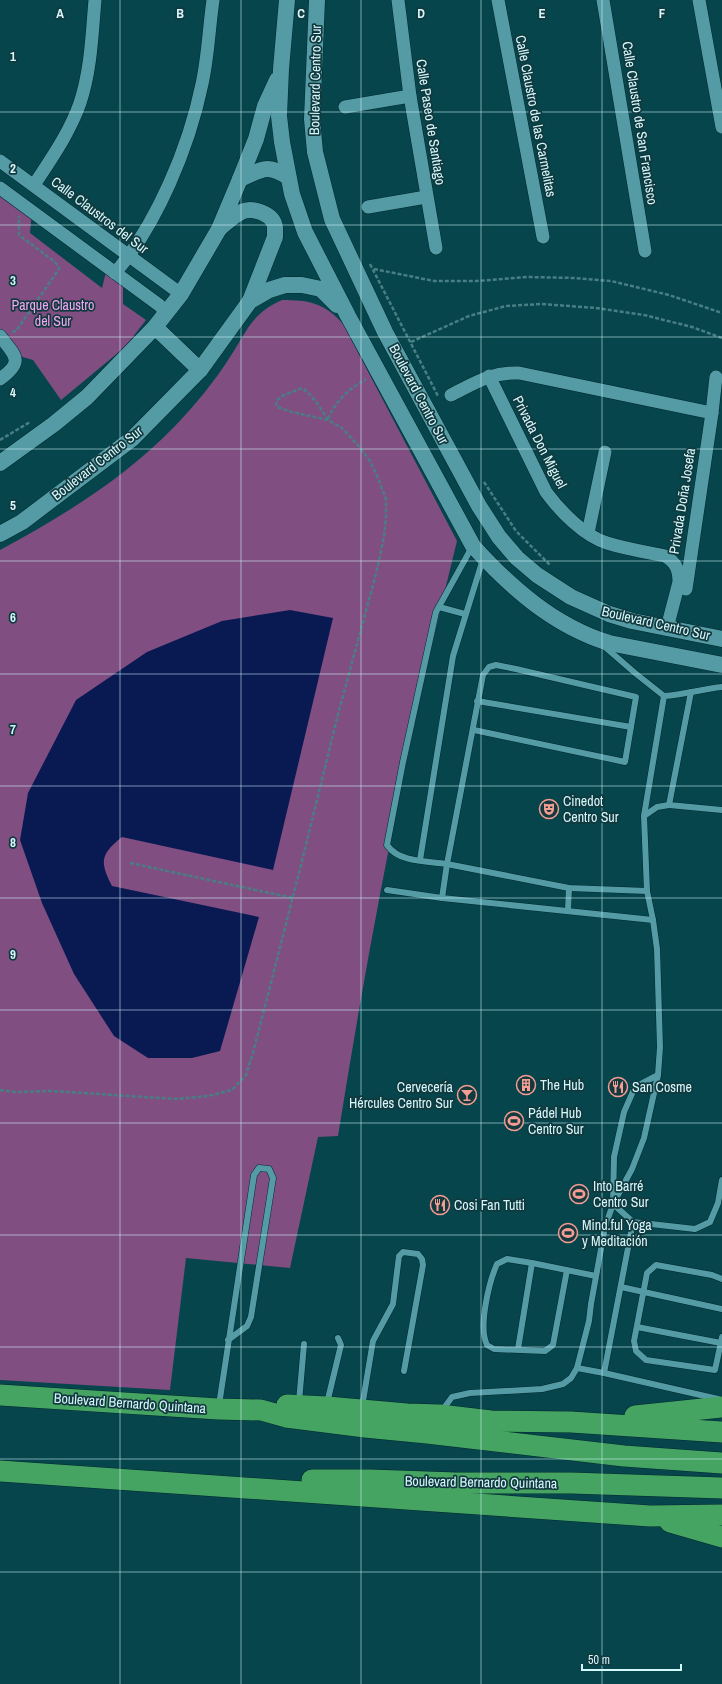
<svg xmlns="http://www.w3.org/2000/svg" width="722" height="1684" viewBox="0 0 722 1684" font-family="'Archivo Narrow',sans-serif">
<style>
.green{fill:#814e82}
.water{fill:#091a53}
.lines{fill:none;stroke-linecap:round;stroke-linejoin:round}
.service-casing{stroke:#00292e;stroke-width:7}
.minor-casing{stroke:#00292e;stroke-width:14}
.tertiary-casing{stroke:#00292e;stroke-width:17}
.trunk-casing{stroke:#00292e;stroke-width:22}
.path{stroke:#487e84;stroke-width:2.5;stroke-dasharray:4 2;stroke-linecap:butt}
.service{stroke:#549ba5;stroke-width:6}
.minor{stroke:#549ba5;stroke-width:13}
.tertiary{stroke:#549ba5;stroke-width:16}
.trunk{stroke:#46a462;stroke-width:21}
.grid{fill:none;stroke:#d5f8fd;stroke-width:1;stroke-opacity:0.55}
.labels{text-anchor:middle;stroke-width:3.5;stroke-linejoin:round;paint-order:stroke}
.street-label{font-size:14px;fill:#d5f8fd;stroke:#12393d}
.park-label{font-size:14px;fill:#f4a6f5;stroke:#12393d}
.poi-label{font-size:14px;fill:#d5f8fd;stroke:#12393d;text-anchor:start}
.grid-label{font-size:13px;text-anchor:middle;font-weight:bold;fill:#d5f8fd;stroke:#12393d;stroke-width:3.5;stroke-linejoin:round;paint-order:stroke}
</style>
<rect width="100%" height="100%" fill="#06454c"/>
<g class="green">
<polygon points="0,188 32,211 30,233 102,288 107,268 123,279 123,304 146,320 125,347 61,400 33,360 16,355 0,334"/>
<path d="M282,300C309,300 325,303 343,324L457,541C408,737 370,936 338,1136L318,1137L290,1268L186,1258L170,1390L0,1380V550C63,516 125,478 175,426C195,405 215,381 230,357C247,331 252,313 282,300Z"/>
</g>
<path class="water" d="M290,610L333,618L273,870L122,837C101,854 99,861 112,886L259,917L220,1051L192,1058H148L114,1036L74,974L42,903L20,840L28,793L76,700L147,652L222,621Z"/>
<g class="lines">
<defs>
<g id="service">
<path d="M472,547L436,612L403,762L387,845C399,863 428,861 447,864L442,898L653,920"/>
<polyline points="439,607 465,614"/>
<path d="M605,647L635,673L664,696C684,695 702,689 722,687"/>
<polyline points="691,692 669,805 722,810"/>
<polyline points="477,701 631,727"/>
<polyline points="474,730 625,762 636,697 516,669 496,665 489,667 483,675 447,864 569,888 647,891"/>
<polyline points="644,816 657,807 669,805"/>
<polyline points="420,860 453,656 483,559"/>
<polyline points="387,890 442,898"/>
<polyline points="568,910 569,888"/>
<polyline points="633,1222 613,1204 614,1157 624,1112 635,1087 658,1075"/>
<path d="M567,1270L553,1345L545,1351L494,1349L487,1345C478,1327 489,1282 497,1264L507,1259L532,1263L596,1276"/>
<polyline points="722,1279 712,1275 656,1265 647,1273 634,1341 636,1351 646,1360 715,1370 722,1337"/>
<polyline points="621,1287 722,1309"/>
<polyline points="637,1327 721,1343"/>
<polyline points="518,1349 532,1263"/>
<polyline points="577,1368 604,1373 718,1399"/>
<polyline points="604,1373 633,1222 695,1229 710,1222 718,1203 722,1180"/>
<polyline points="299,1402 304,1344"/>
<polyline points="327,1403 341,1345 338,1338"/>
<polyline points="219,1405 254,1175 259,1168 269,1169 273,1178 251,1317 247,1326 228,1340"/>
<polyline points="362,1407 373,1341 393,1304 399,1256 403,1252 418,1254 422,1259 423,1265 404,1371"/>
<polyline points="441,1412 452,1397 470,1393 542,1389 563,1384 571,1378 577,1368 589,1321 591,1304 605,1227 613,1204 632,1169 644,1138 658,1075 660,1047 657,949 653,920 647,891 644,816 664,696"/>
</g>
<g id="minor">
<polyline points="398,0 410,96 436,248"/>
<polyline points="498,0 543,237"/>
<polyline points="603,0 645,251"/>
<polyline points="699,0 722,127"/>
<polyline points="345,107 410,96"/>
<polyline points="0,161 181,294"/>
<path d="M34,185C51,159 70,132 80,103C91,70 92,34 95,0"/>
<polyline points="0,188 159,305 167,313"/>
<polyline points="368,207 426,197"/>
<path d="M115,273C157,224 189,147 202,84C208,57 209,28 213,0"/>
<path d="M0,336C15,356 25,361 0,379"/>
<path d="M489,376L546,492C560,511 584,536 607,543C626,549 646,552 665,556C676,562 679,570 679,582L667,628"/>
<path d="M451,395C475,383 491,372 519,373L712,413"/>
<polyline points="588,533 605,452"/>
<polyline points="686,589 712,413 716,377"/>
</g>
<g id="tertiary">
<path d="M287,0L281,69L279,116L282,142L292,194L305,232L348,316L473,546C511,588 554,626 609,643L722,665"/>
<polyline points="317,0 312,119 315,152 332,219 385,332 479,506 499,537 517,558 537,575 571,597 609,614 632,621 722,639"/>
<path d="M240,179C262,170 266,163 288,177"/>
<path d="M220,228C227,222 233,216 241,212C252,207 273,213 275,227C275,230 275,234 275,237L250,301"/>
<polyline points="155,327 200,370"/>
<polyline points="0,463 54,424 87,397 155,327 181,294 219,229 240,179 256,139 265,106 277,80"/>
<polyline points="0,534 22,522 133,438 200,370 250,301 269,290 285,285 302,285 321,289 337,305"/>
</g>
<g id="trunk">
<polyline points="0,1395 218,1409 261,1410 286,1417 365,1427 427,1433 624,1456 722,1463"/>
<polyline points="287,1405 327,1407 407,1414 440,1415 491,1421 571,1422 722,1432"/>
<polyline points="635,1416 722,1407"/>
<polyline points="0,1471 650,1516 722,1515"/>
<polyline points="312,1480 370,1480 456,1483 571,1483 722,1488"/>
<polyline points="670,1522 722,1537"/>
</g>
</defs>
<use href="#service" class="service-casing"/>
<use href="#minor" class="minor-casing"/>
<use href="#tertiary" class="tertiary-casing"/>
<use href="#trunk" class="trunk-casing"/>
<g class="path">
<polyline points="370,264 438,396"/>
<polyline points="374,269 434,281 477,281 527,277 575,278 611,281 669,295 722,313"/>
<polyline points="12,332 16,331 59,269 58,266 55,262 19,235 19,216"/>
<polyline points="411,342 469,316 506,306 542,304 596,308 644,315 692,327 722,338"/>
<path d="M328,419C336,400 349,389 366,379"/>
<polyline points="0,440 30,422"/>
<polyline points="484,482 516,531 550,565"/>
<polyline points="130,863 293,898"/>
<path d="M0,1090L15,1092L51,1091L176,1099L208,1096L232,1090L246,1075L253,1053L303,857L337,718L376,574L384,537L386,517V499L378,478L370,461L357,444L342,428L328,420L292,412L277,407L276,401L282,396L302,388C314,396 320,408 328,420"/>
</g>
<use href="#service" class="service"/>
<use href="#minor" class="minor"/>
<use href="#tertiary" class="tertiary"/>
<use href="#trunk" class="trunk"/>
</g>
<path class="grid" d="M120,0V1684M241,0V1684M361,0V1684M481,0V1684M602,0V1684M0,112H722M0,225H722M0,337H722M0,449H722M0,561H722M0,674H722M0,786H722M0,898H722M0,1010H722M0,1123H722M0,1235H722M0,1347H722M0,1459H722M0,1572H722"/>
<defs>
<symbol id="theatre-ring" viewBox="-11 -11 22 22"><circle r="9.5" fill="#12393d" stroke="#f59c93" stroke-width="1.5"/><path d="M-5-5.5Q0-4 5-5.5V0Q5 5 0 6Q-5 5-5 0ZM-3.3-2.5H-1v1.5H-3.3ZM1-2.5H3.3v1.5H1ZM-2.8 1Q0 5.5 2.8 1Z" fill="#f59c93"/></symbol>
<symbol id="building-ring" viewBox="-11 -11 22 22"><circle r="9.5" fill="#12393d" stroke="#f59c93" stroke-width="1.5"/><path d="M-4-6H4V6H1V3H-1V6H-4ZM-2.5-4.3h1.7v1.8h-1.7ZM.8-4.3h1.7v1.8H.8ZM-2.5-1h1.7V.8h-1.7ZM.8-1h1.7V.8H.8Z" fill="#f59c93"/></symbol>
<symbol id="restaurant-ring" viewBox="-11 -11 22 22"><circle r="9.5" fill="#12393d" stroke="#f59c93" stroke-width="1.5"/><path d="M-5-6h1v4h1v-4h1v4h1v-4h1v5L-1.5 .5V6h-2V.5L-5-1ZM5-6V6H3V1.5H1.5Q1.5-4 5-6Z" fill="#f59c93"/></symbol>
<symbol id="bar-ring" viewBox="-11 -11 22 22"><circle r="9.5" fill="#12393d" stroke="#f59c93" stroke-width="1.5"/><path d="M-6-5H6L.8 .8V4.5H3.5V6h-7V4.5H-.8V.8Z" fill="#f59c93"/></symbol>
<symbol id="stadium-ring" viewBox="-11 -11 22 22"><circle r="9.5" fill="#12393d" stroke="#f59c93" stroke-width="1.5"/><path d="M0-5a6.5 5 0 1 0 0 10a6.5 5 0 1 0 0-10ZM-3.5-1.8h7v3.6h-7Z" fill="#f59c93"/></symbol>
</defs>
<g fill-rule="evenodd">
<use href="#theatre-ring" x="538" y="798" width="22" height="22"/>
<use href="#building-ring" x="515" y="1074" width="22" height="22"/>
<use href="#restaurant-ring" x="607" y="1076" width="22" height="22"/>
<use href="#bar-ring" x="456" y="1084" width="22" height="22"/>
<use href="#stadium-ring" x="503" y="1110" width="22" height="22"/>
<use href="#stadium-ring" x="568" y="1183" width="22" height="22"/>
<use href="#restaurant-ring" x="429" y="1194" width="22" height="22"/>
<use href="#stadium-ring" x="557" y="1222" width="22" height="22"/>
</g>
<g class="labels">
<g class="street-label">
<text transform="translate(315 80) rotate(-89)" y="5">Boulevard Centro Sur</text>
<text transform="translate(536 116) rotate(79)" y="5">Calle Claustro de las Carmelitas</text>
<text transform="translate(431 122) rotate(81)" y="5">Calle Paseo de Santiago</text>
<text transform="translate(640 123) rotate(81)" y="5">Calle Claustro de San Francisco</text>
<text transform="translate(100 215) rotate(37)" y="5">Calle Claustros del Sur</text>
<text transform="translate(419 394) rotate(62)" y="5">Boulevard Centro Sur</text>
<text transform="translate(540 442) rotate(63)" y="5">Privada Don Miguel</text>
<text transform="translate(97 463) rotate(-38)" y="5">Boulevard Centro Sur</text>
<text transform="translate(682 501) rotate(-81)" y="5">Privada Doña Josefa</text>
<text transform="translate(656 623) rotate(13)" y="5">Boulevard Centro Sur</text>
<text transform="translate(130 1403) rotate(4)" y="5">Boulevard Bernardo Quintana</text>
<text transform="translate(481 1482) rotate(1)" y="5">Boulevard Bernardo Quintana</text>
</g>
<g class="park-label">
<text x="53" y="310">Parque Claustro<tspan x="53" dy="16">del Sur</tspan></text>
</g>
<g class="poi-label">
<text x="563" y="806">Cinedot<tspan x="563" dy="16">Centro Sur</tspan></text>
<text x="540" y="1090">The Hub</text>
<text x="453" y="1092" text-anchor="end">Cervecería<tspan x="453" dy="16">Hércules Centro Sur</tspan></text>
<text x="632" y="1092">San Cosme</text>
<text x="528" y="1118">Pádel Hub<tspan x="528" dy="16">Centro Sur</tspan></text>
<text x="593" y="1191">Into Barré<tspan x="593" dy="16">Centro Sur</tspan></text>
<text x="454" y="1210">Cosi Fan Tutti</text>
<text x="582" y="1230">Mind.ful Yoga<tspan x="582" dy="16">y Meditación</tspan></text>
</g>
</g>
<g class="grid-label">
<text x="60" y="18">A</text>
<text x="180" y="18">B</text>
<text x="301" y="18">C</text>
<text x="421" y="18">D</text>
<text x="542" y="18">E</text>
<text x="662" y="18">F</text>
<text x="13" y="61">1</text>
<text x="13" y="173">2</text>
<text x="13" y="285">3</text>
<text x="13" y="397">4</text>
<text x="13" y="510">5</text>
<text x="13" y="622">6</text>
<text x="13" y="734">7</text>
<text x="13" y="847">8</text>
<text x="13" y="959">9</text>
</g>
<path d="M582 1664v6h99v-6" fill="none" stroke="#d5f8fd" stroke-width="2"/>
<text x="588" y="1664" font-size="12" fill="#d5f8fd" stroke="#12393d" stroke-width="3" paint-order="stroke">50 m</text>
</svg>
